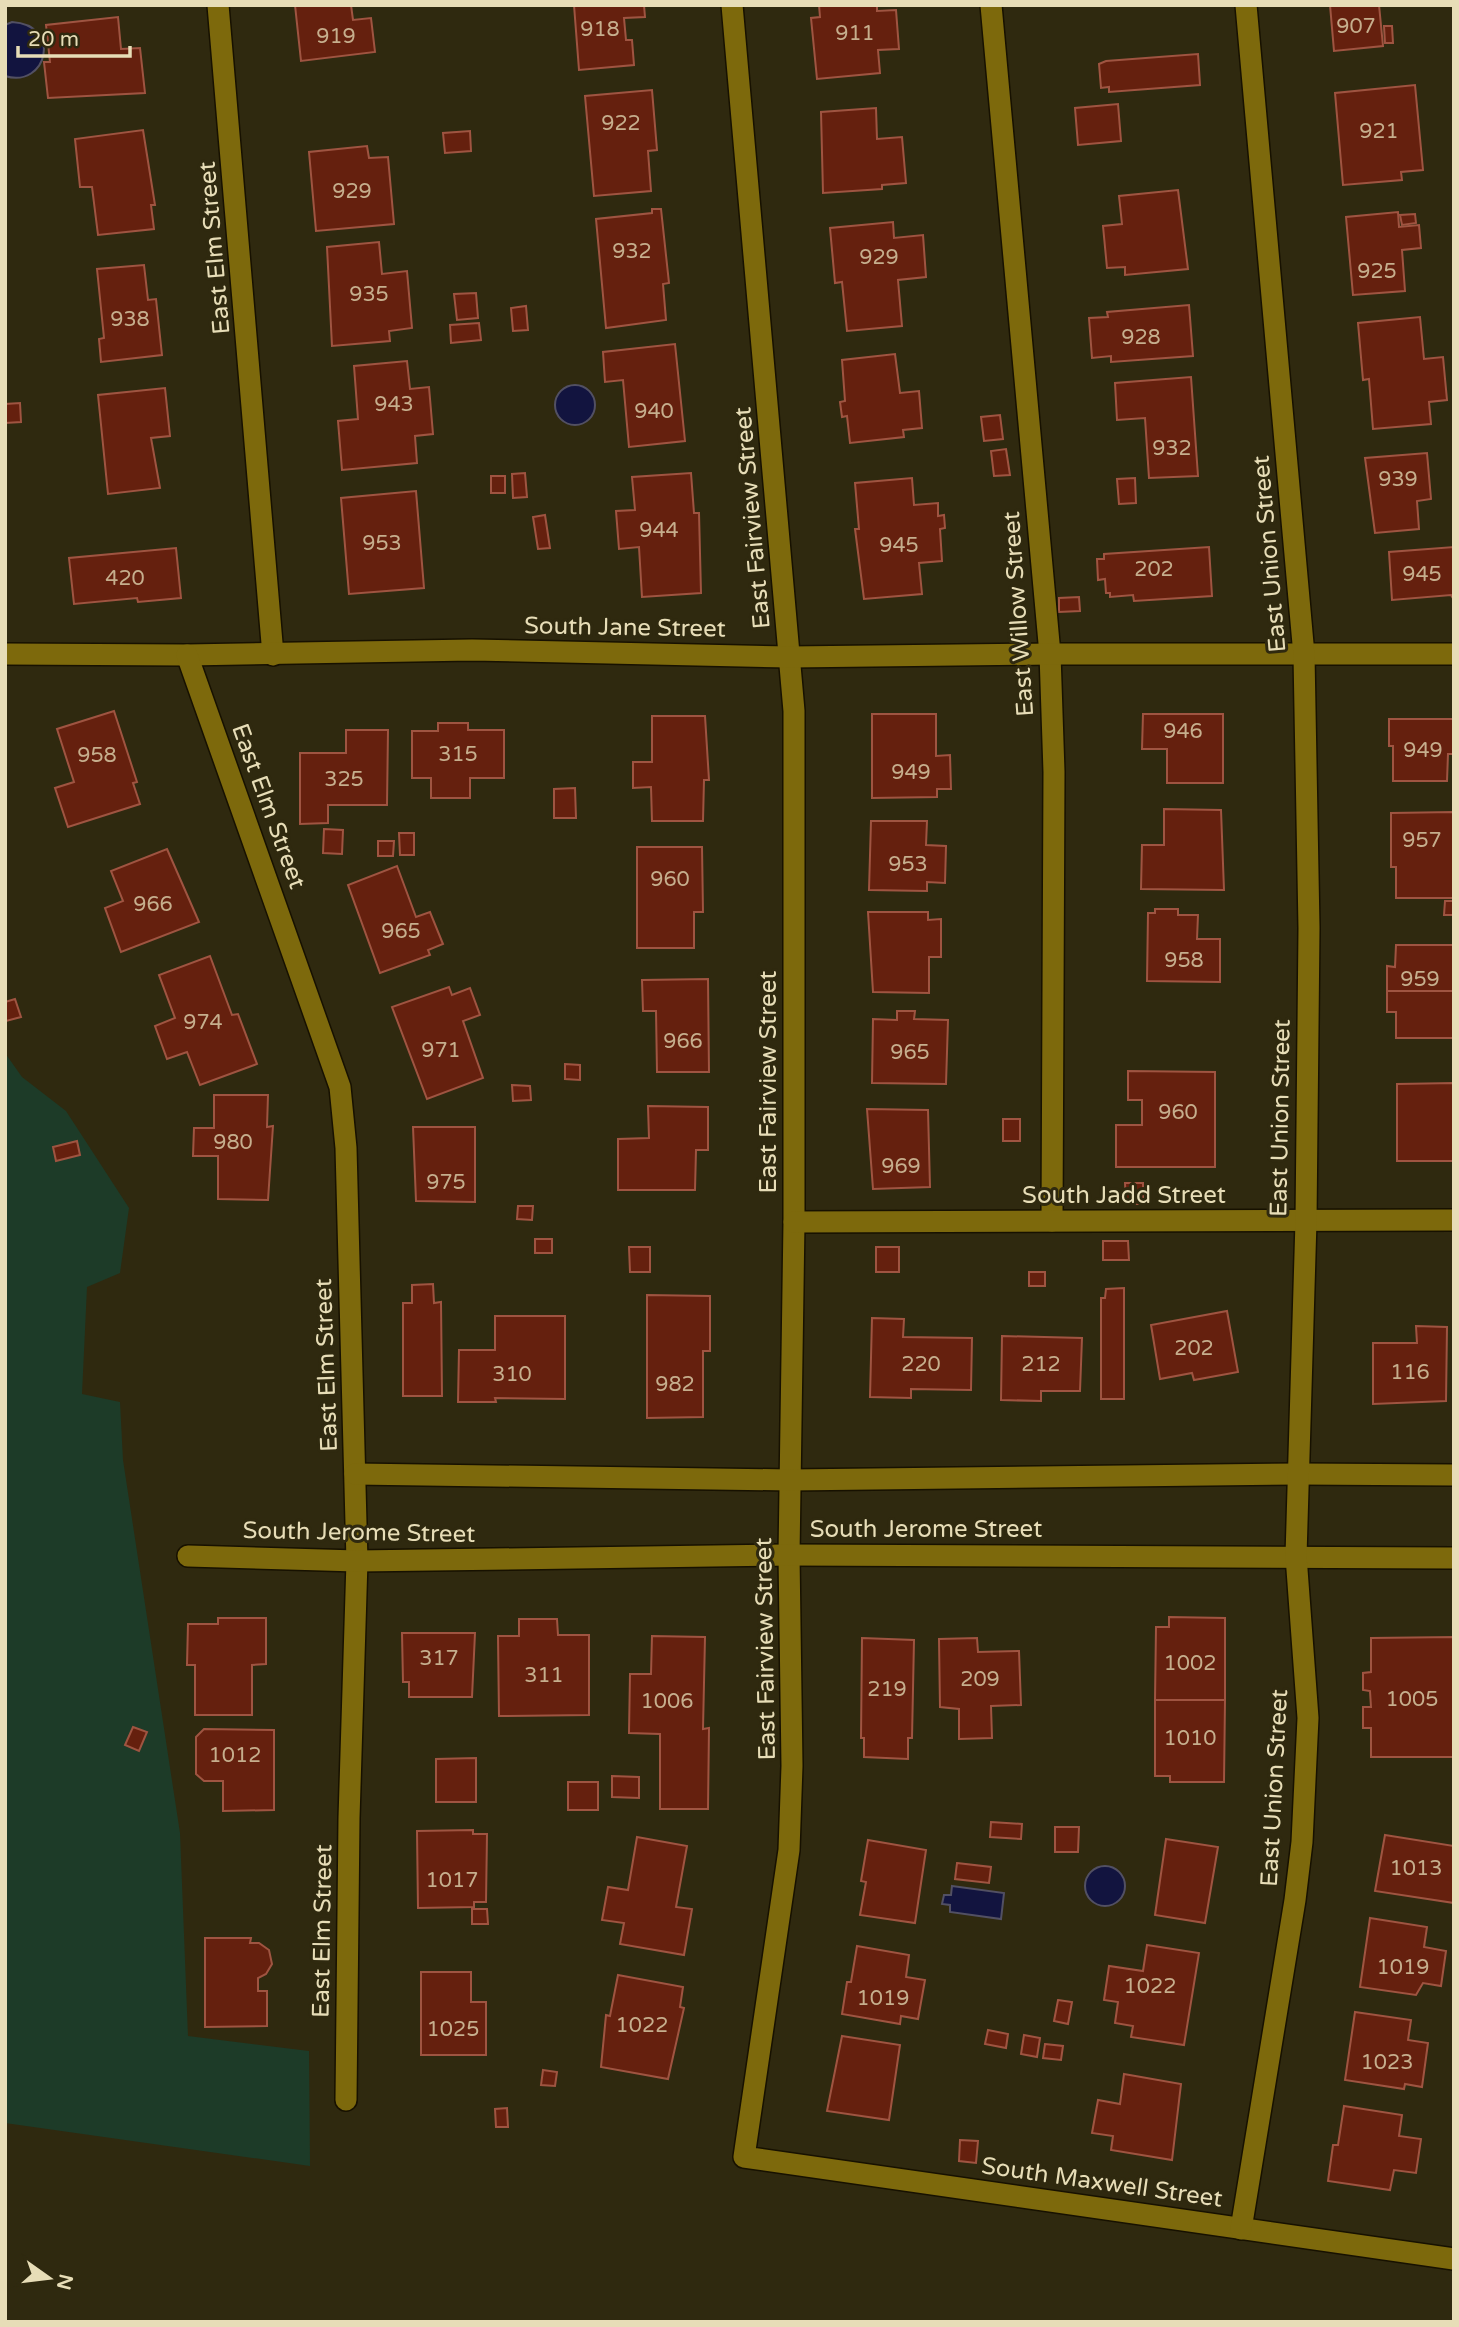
<svg xmlns="http://www.w3.org/2000/svg" width="1459" height="2327" viewBox="0 0 1459 2327" font-family="'Varela Round',sans-serif">
<style>
.green{fill:#1d3b28}
.water{fill:#12143f;stroke:#525063;stroke-width:2}
.building{fill:#65200e;stroke:#9f5441;stroke-width:2}
.lines{fill:none;stroke-linecap:round;stroke-linejoin:round}
.minor-casing{stroke:#171100;stroke-width:24}
.minor{stroke:#7d690c;stroke-width:21}
.labels{text-anchor:middle;stroke-width:6;stroke-linejoin:round;paint-order:stroke}
.number-label{font-size:21px;fill:#c6ae8d}
.street-label{font-size:24px;fill:#e7ddb7;stroke:#2f290f}
</style>
<rect width="100%" height="100%" fill="#2f290f"/>
<polygon class="green" points="5,1053 22,1077 66,1111 129,1208 120,1273 87,1287 82,1394 120,1402 123,1460 180,1833 188,2036 309,2051 310,2166 5,2123"/>
<g class="water">
<path d="M12,22C63,25 47,89 5,76V25Z"/>
<circle cx="575" cy="405" r="20"/>
<circle cx="1105" cy="1886" r="20"/>
<polygon points="952,1886 1004,1893 1001,1919 950,1912 950,1905 942,1904 944,1895 951,1895"/>
</g>
<g class="building">
<polygon points="295,5 351,5 353,20 371,18 375,52 301,61"/>
<polygon points="574,5 644,5 645,17 624,18 626,40 632,40 634,65 579,70"/>
<polygon points="819,5 877,5 877,11 896,10 899,49 878,50 880,73 817,79 811,18 820,17"/>
<polygon points="1330,5 1379,5 1383,46 1334,51"/>
<polygon points="118,17 121,49 140,48 145,93 48,98 44,62 50,62 46,25"/>
<polygon points="1384,26 1392,26 1393,43 1385,43"/>
<polygon points="1198,54 1200,85 1109,92 1109,87 1101,88 1099,64 1106,61"/>
<polygon points="1415,85 1423,170 1401,172 1402,180 1343,185 1335,93"/>
<polygon points="652,90 657,150 648,151 651,191 594,196 585,96"/>
<polygon points="1118,104 1121,141 1078,145 1075,108"/>
<polygon points="876,108 877,139 902,137 906,183 882,185 882,189 823,193 821,112"/>
<polygon points="143,130 155,205 151,205 154,229 98,235 92,187 80,187 75,139"/>
<polygon points="470,131 471,151 445,153 443,133"/>
<polygon points="367,146 369,158 388,157 394,224 316,231 309,152"/>
<polygon points="1178,190 1188,269 1125,275 1125,267 1107,268 1103,226 1122,224 1119,196"/>
<polygon points="652,209 661,209 669,283 663,284 666,320 606,328 596,219 652,213"/>
<polygon points="1398,212 1399,227 1419,225 1421,248 1402,250 1405,291 1353,295 1346,217"/>
<polygon points="1415,214 1416,223 1402,225 1400,215"/>
<polygon points="893,222 894,238 923,235 926,277 898,280 902,326 847,331 842,282 835,283 830,228"/>
<polygon points="379,242 382,274 407,271 412,328 389,331 390,341 332,346 327,247"/>
<polygon points="144,265 148,300 156,299 162,355 101,362 99,339 104,338 97,269"/>
<polygon points="476,293 478,318 457,320 454,294"/>
<polygon points="1189,305 1193,356 1111,362 1111,356 1092,358 1089,318 1108,317 1107,312"/>
<polygon points="526,306 528,330 513,331 511,308"/>
<polygon points="1420,317 1424,359 1443,357 1447,400 1429,402 1431,424 1373,429 1369,379 1363,380 1358,323"/>
<polygon points="479,323 481,340 451,343 450,325"/>
<polygon points="675,344 685,441 629,447 623,380 605,382 603,352"/>
<polygon points="895,354 900,393 919,391 922,428 903,430 904,437 850,443 847,416 842,417 840,402 845,401 842,360"/>
<polygon points="407,361 410,389 429,387 433,434 415,436 417,463 342,470 338,421 358,419 354,366"/>
<polygon points="1191,377 1198,476 1149,478 1145,418 1117,420 1115,383"/>
<polygon points="165,388 170,436 151,438 160,488 108,494 98,395"/>
<polygon points="20,403 21,422 5,423 5,404"/>
<polygon points="1000,415 1003,439 984,441 981,417"/>
<polygon points="1006,449 1010,475 994,476 991,451"/>
<polygon points="1427,453 1431,499 1417,501 1419,529 1375,533 1365,458"/>
<polygon points="525,473 527,497 513,498 512,474"/>
<polygon points="691,473 694,513 699,513 701,593 642,597 639,547 619,549 616,511 635,510 632,477"/>
<rect x="491" y="476" width="14" height="17"/>
<polygon points="912,478 914,505 938,503 938,516 944,515 945,528 940,529 942,561 919,563 922,594 864,599 855,529 859,529 855,483"/>
<polygon points="1135,478 1136,503 1119,504 1117,479"/>
<polygon points="416,491 424,588 349,594 341,498"/>
<polygon points="545,515 550,548 538,549 533,517"/>
<polygon points="1209,547 1212,596 1134,601 1133,595 1110,597 1110,593 1106,593 1105,579 1098,580 1097,559 1104,559 1104,554"/>
<polygon points="1454,547 1454,600 1451,595 1392,600 1389,552"/>
<polygon points="176,548 181,598 138,602 137,598 74,604 69,558"/>
<polygon points="1079,597 1080,611 1059,612 1059,598"/>
<polygon points="114,711 137,782 133,783 140,804 68,827 55,788 74,782 57,729"/>
<polygon points="872,714 936,714 936,756 950,755 951,789 937,789 937,797 872,798"/>
<polygon points="1143,714 1223,714 1223,783 1167,783 1167,749 1142,749"/>
<polygon points="652,716 705,716 709,780 704,780 703,821 652,821 651,787 633,788 633,762 652,762"/>
<polygon points="1389,719 1454,719 1454,754 1448,754 1447,781 1393,781 1393,746 1389,746"/>
<polygon points="438,723 468,723 468,730 504,730 504,778 470,778 470,798 431,798 431,778 412,778 412,731 438,731"/>
<polygon points="346,730 388,730 387,805 328,805 328,823 300,824 300,753 346,753"/>
<polygon points="575,788 576,818 554,818 554,789"/>
<polygon points="1164,809 1221,810 1224,890 1141,889 1142,845 1164,845"/>
<polygon points="1453,812 1453,898 1396,898 1396,867 1391,867 1391,813"/>
<polygon points="871,821 927,821 926,845 946,846 945,883 927,882 927,891 869,890"/>
<polygon points="324,829 343,830 342,854 323,853"/>
<polygon points="399,833 414,833 414,855 400,855"/>
<polygon points="378,841 394,841 393,856 378,856"/>
<polygon points="637,847 702,847 703,912 694,912 694,948 637,948"/>
<polygon points="167,849 199,922 121,952 105,908 123,901 111,871"/>
<polygon points="397,866 416,917 430,912 443,944 428,950 430,955 380,973 348,885"/>
<polygon points="1445,901 1454,901 1454,915 1444,915"/>
<polygon points="1155,909 1178,909 1178,915 1198,915 1197,939 1220,939 1220,982 1147,981 1148,913 1155,913"/>
<polygon points="868,912 928,912 928,920 941,919 941,957 929,957 929,993 873,992"/>
<polygon points="1396,945 1454,945 1454,991 1387,991 1387,966 1395,967"/>
<polygon points="210,956 232,1015 238,1014 257,1064 200,1085 187,1052 167,1059 155,1026 175,1018 159,975"/>
<polygon points="708,979 709,1072 657,1072 656,1011 643,1011 642,980"/>
<polygon points="449,987 452,995 470,988 480,1015 463,1021 483,1078 427,1099 392,1007"/>
<polygon points="1387,991 1454,991 1454,1038 1396,1038 1396,1012 1387,1012"/>
<polygon points="15,999 21,1017 6,1021 5,1002"/>
<polygon points="897,1011 915,1011 914,1019 948,1020 946,1084 872,1083 873,1019 897,1020"/>
<polygon points="565,1064 580,1065 580,1080 565,1079"/>
<polygon points="1128,1071 1215,1072 1215,1167 1116,1167 1116,1125 1142,1125 1142,1100 1128,1100"/>
<polygon points="1454,1083 1454,1161 1397,1161 1397,1084"/>
<polygon points="512,1085 530,1086 531,1100 513,1101"/>
<polygon points="214,1095 268,1095 267,1127 273,1126 268,1200 218,1199 218,1156 193,1156 194,1128 214,1128"/>
<polygon points="648,1106 708,1107 708,1150 696,1150 695,1190 618,1190 618,1139 649,1138"/>
<polygon points="867,1109 928,1110 930,1187 873,1189"/>
<rect x="1003" y="1119" width="17" height="22"/>
<polygon points="413,1127 475,1127 475,1202 416,1201"/>
<polygon points="77,1141 80,1155 56,1161 53,1147"/>
<polygon points="1125,1183 1143,1183 1143,1204 1126,1204"/>
<polygon points="518,1206 533,1206 532,1220 517,1219"/>
<rect x="535" y="1239" width="17" height="14"/>
<polygon points="1103,1241 1128,1241 1129,1260 1103,1260"/>
<polygon points="629,1247 650,1247 650,1272 630,1272"/>
<rect x="876" y="1247" width="23" height="25"/>
<rect x="1029" y="1272" width="16" height="14"/>
<polygon points="433,1284 434,1303 441,1302 442,1396 403,1396 403,1303 412,1303 412,1285"/>
<polygon points="1124,1288 1124,1399 1101,1399 1101,1298 1105,1298 1106,1289"/>
<polygon points="647,1295 710,1296 710,1351 703,1351 703,1417 647,1418"/>
<polygon points="1227,1311 1238,1372 1194,1380 1192,1373 1160,1379 1151,1325"/>
<polygon points="495,1316 565,1316 565,1399 495,1398 496,1402 458,1402 459,1350 495,1350"/>
<polygon points="872,1318 904,1319 903,1337 972,1338 971,1390 911,1389 911,1398 870,1397"/>
<polygon points="1416,1326 1447,1327 1446,1401 1373,1404 1373,1343 1417,1343"/>
<polygon points="1002,1336 1082,1338 1080,1391 1041,1391 1041,1401 1001,1400"/>
<polygon points="1169,1617 1225,1618 1225,1700 1155,1700 1156,1627 1169,1627"/>
<polygon points="218,1618 266,1618 266,1664 252,1665 252,1715 195,1715 195,1665 187,1665 188,1624 218,1624"/>
<polygon points="519,1619 557,1619 558,1635 589,1635 589,1715 499,1716 498,1636 519,1636"/>
<polygon points="402,1633 475,1633 472,1697 409,1697 409,1682 403,1682"/>
<polygon points="652,1636 705,1637 703,1729 709,1728 708,1809 660,1809 660,1734 629,1733 630,1674 651,1674"/>
<polygon points="1454,1637 1454,1757 1371,1757 1371,1728 1363,1728 1363,1707 1371,1707 1370,1691 1363,1690 1363,1673 1371,1672 1371,1638"/>
<polygon points="862,1638 914,1640 912,1738 908,1738 908,1759 864,1757 864,1738 861,1738"/>
<polygon points="977,1638 978,1652 1019,1651 1021,1705 991,1706 992,1738 959,1739 959,1709 940,1707 939,1639"/>
<polygon points="1155,1700 1225,1700 1224,1782 1170,1782 1170,1776 1155,1776"/>
<polygon points="133,1727 147,1732 139,1751 125,1745"/>
<polygon points="204,1729 274,1730 274,1810 223,1811 223,1781 204,1781 196,1774 196,1737"/>
<polygon points="476,1758 476,1802 436,1802 436,1759"/>
<polygon points="612,1776 639,1777 639,1798 612,1797"/>
<rect x="568" y="1782" width="30" height="28"/>
<polygon points="991,1822 1022,1824 1021,1839 990,1837"/>
<polygon points="1055,1827 1079,1827 1078,1852 1055,1852"/>
<polygon points="473,1830 473,1834 487,1834 486,1902 474,1902 474,1907 418,1908 417,1831"/>
<polygon points="1385,1835 1454,1846 1454,1903 1375,1891"/>
<polygon points="637,1837 687,1846 676,1907 692,1909 684,1955 620,1944 624,1923 602,1920 608,1887 628,1890"/>
<polygon points="1166,1839 1218,1847 1205,1923 1155,1915"/>
<polygon points="868,1840 926,1850 915,1923 860,1915 866,1882 861,1881"/>
<polygon points="957,1863 991,1867 989,1883 955,1879"/>
<polygon points="472,1909 487,1909 488,1924 472,1924"/>
<polygon points="1370,1918 1427,1927 1424,1947 1446,1951 1441,1986 1423,1983 1416,1995 1360,1987"/>
<polygon points="205,1938 251,1938 250,1943 259,1943 269,1950 272,1964 266,1974 258,1978 258,1991 267,1991 267,2026 205,2027"/>
<polygon points="1147,1945 1199,1953 1184,2045 1131,2037 1133,2026 1115,2023 1118,2002 1104,2000 1109,1966 1143,1971"/>
<polygon points="857,1946 909,1955 906,1977 925,1980 918,2019 901,2016 900,2024 842,2014 847,1982 851,1982"/>
<polygon points="421,1972 471,1972 471,2002 486,2002 486,2055 421,2055"/>
<polygon points="618,1975 683,1987 680,2007 684,2008 668,2079 601,2067 606,2015 610,2016"/>
<polygon points="1058,2000 1072,2002 1068,2024 1054,2021"/>
<polygon points="1355,2012 1411,2020 1408,2040 1428,2043 1422,2087 1405,2084 1404,2089 1345,2080"/>
<polygon points="988,2030 1008,2034 1006,2048 985,2044"/>
<polygon points="1024,2035 1040,2038 1037,2057 1021,2054"/>
<polygon points="842,2036 900,2045 889,2120 827,2111"/>
<polygon points="1045,2044 1063,2046 1061,2060 1043,2058"/>
<polygon points="543,2070 557,2072 555,2086 541,2085"/>
<polygon points="1124,2074 1181,2084 1172,2160 1111,2150 1113,2136 1092,2133 1098,2100 1120,2104"/>
<polygon points="1344,2106 1402,2115 1399,2136 1421,2139 1416,2173 1394,2170 1390,2190 1328,2181 1333,2145 1338,2145"/>
<polygon points="507,2108 508,2127 496,2127 495,2109"/>
<polygon points="960,2140 978,2141 976,2163 959,2161"/>
</g>
<g class="lines">
<defs>
<g id="minor">
<polyline points="218,5 273,655"/>
<polyline points="732,5 794,711 794,1222 789,1555 792,1766 789,1850 744,2157 1454,2259"/>
<polyline points="991,5 1050,654 1054,772 1052,1221"/>
<polyline points="5,654 187,655 472,650 790,657 1050,654 1454,654"/>
<polyline points="187,655 340,1087 346,1148 357,1561 349,1818 346,2100"/>
<polyline points="794,1222 1454,1220"/>
<polyline points="355,1474 790,1480 1299,1474 1454,1475"/>
<polyline points="188,1556 357,1561 789,1555 1454,1558"/>
<polyline points="1241,2229 1295,1900 1302,1842 1308,1718 1296,1556 1306,1221 1309,928 1304,655 1246,5"/>
</g>
</defs>
<use href="#minor" class="minor-casing"/>
<use href="#minor" class="minor"/>
</g>
<g class="labels">
<g class="number-label">
<text x="1356" y="33">907</text>
<text x="600" y="36">918</text>
<text x="855" y="40">911</text>
<text x="336" y="43">919</text>
<text x="621" y="130">922</text>
<text x="1379" y="138">921</text>
<text x="352" y="198">929</text>
<text x="632" y="258">932</text>
<text x="879" y="264">929</text>
<text x="1377" y="278">925</text>
<text x="369" y="301">935</text>
<text x="130" y="326">938</text>
<text x="1141" y="344">928</text>
<text x="394" y="411">943</text>
<text x="654" y="418">940</text>
<text x="1172" y="455">932</text>
<text x="1398" y="486">939</text>
<text x="659" y="537">944</text>
<text x="382" y="550">953</text>
<text x="899" y="552">945</text>
<text x="1154" y="576">202</text>
<text x="1422" y="581">945</text>
<text x="125" y="585">420</text>
<text x="1183" y="738">946</text>
<text x="1423" y="757">949</text>
<text x="458" y="761">315</text>
<text x="97" y="762">958</text>
<text x="911" y="779">949</text>
<text x="344" y="786">325</text>
<text x="1422" y="847">957</text>
<text x="908" y="871">953</text>
<text x="670" y="886">960</text>
<text x="153" y="911">966</text>
<text x="401" y="938">965</text>
<text x="1184" y="967">958</text>
<text x="1420" y="986">959</text>
<text x="203" y="1029">974</text>
<text x="683" y="1048">966</text>
<text x="441" y="1057">971</text>
<text x="910" y="1059">965</text>
<text x="1178" y="1119">960</text>
<text x="233" y="1149">980</text>
<text x="901" y="1173">969</text>
<text x="446" y="1189">975</text>
<text x="1194" y="1355">202</text>
<text x="921" y="1371">220</text>
<text x="1041" y="1371">212</text>
<text x="1410" y="1379">116</text>
<text x="512" y="1381">310</text>
<text x="675" y="1391">982</text>
<text x="439" y="1665">317</text>
<text x="1190" y="1670">1002</text>
<text x="544" y="1682">311</text>
<text x="980" y="1686">209</text>
<text x="887" y="1696">219</text>
<text x="1412" y="1706">1005</text>
<text x="667" y="1708">1006</text>
<text x="1190" y="1745">1010</text>
<text x="235" y="1762">1012</text>
<text x="1416" y="1875">1013</text>
<text x="452" y="1887">1017</text>
<text x="1403" y="1974">1019</text>
<text x="1150" y="1993">1022</text>
<text x="883" y="2005">1019</text>
<text x="642" y="2032">1022</text>
<text x="453" y="2036">1025</text>
<text x="1387" y="2069">1023</text>
</g>
<g class="street-label">
<text transform="translate(214 248) rotate(-95)" y="8">East Elm Street</text>
<text transform="translate(752 518) rotate(-95)" y="8">East Fairview Street</text>
<text transform="translate(1269 554) rotate(-95)" y="8">East Union Street</text>
<text transform="translate(1018 614) rotate(-94)" y="8">East Willow Street</text>
<text transform="translate(625 627) rotate(1)" y="8">South Jane Street</text>
<text transform="translate(269 806) rotate(70)" y="8">East Elm Street</text>
<text transform="translate(768 1082) rotate(-90)" y="8">East Fairview Street</text>
<text transform="translate(1280 1118) rotate(-89)" y="8">East Union Street</text>
<text x="1124" y="1203">South Jadd Street</text>
<text transform="translate(326 1365) rotate(-92)" y="8">East Elm Street</text>
<text x="926" y="1537">South Jerome Street</text>
<text transform="translate(359 1532) rotate(1)" y="8">South Jerome Street</text>
<text transform="translate(765 1649) rotate(-91)" y="8">East Fairview Street</text>
<text transform="translate(1274 1788) rotate(-87)" y="8">East Union Street</text>
<text transform="translate(322 1931) rotate(-89)" y="8">East Elm Street</text>
<text transform="translate(1102 2182) rotate(8)" y="8">South Maxwell Street</text>
</g>
</g>
<rect width="1459" height="2327" fill="none" stroke="#e7ddb7" stroke-width="14"/>
<g transform="translate(49 2278) rotate(104)" stroke="#2f290f" stroke-width="5" paint-order="stroke">
<path d="M0-5L12 26L0 18L-12 26Z" fill="#e7ddb7"/>
<text y="-10" font-size="19" font-weight="bold" text-anchor="middle" fill="#e7ddb7">N</text>
</g>
<path d="M18 46v10h112v-10" fill="none" stroke="#e7ddb7" stroke-width="3.5"/>
<text x="28" y="46" font-size="21" fill="#e7ddb7" stroke="#2f290f" stroke-width="5" paint-order="stroke">20 m</text>
</svg>
